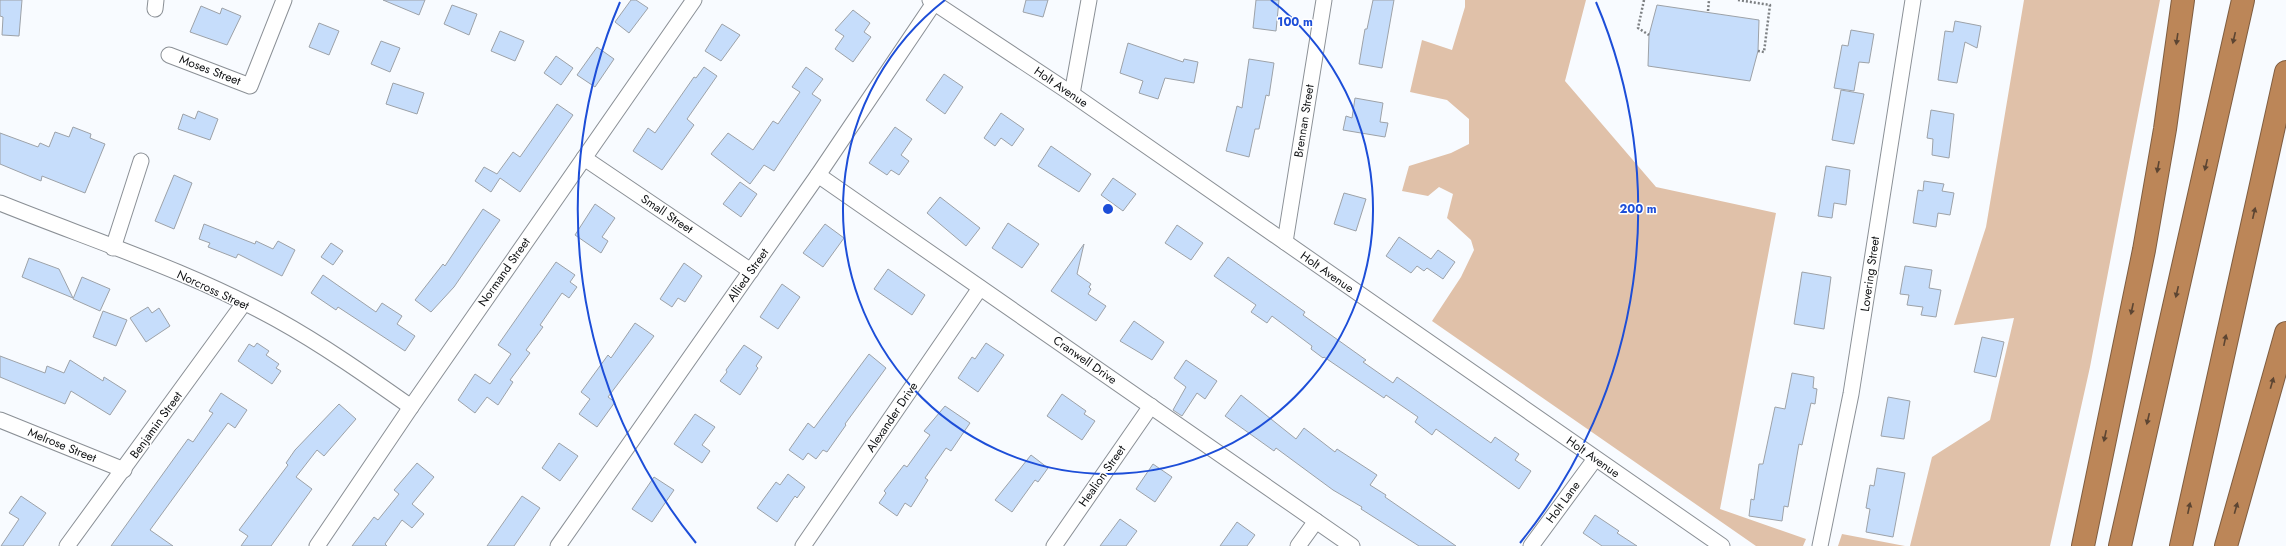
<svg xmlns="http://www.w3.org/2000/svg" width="2286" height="546" viewBox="0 0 2286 546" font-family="Jost,sans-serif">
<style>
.forest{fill:#e0c1a9}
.building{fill:#c6ddfb;stroke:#9da2a8}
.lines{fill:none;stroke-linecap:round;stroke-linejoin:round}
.street-casing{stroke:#8b9096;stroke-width:17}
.highway-casing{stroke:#7f5d40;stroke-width:24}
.path{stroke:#7c7f82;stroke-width:2.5;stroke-dasharray:2 2;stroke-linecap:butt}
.street{stroke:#fff;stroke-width:15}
.highway{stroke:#bc8658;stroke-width:22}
.oneway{fill:#5c4532}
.ring{fill:none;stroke:#1d4ed8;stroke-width:2}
.labels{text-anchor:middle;stroke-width:3;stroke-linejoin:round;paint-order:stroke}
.street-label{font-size:12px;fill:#0e1012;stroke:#fff}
.centre{fill:#1d4ed8;stroke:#fff;stroke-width:2}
.ring-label{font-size:12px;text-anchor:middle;font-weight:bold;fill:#1d4ed8;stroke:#fff;stroke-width:3;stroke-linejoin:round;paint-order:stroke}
</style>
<rect width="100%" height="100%" fill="#f8fbff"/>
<g class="forest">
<polygon points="1465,0 1586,0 1565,81 1656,187 1776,213 1720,509 1806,539 1803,546 1756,546 1432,321 1461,277 1474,250 1471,240 1447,218 1453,194 1439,187 1428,196 1402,191 1409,166 1451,153 1469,144 1469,119 1447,100 1410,92 1422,40 1452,50 1465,7"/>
<polygon points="2024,0 2160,0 2090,367 2050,546 1910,546 1932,457 1990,420 2014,318 1954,325 1986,227"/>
<polygon points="1842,534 1905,546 1838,546"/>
</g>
<g class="building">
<polygon points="0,0 22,0 19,36 2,35 3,17 0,16"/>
<polygon points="383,0 425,0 419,15"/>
<polygon points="631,0 636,0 648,8 629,33 615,22"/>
<polygon points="1026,0 1048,0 1043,17 1023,12"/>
<polygon points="1256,0 1279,0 1276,31 1253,28"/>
<polygon points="1373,0 1394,0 1382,68 1359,64 1365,29 1367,29"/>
<polygon points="452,5 477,14 469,35 444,24"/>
<polygon points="1657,5 1759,20 1758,51 1750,81 1648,66 1649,35"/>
<polygon points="201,6 220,14 222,8 241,16 227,45 190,32"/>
<polygon points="853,10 870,23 864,32 871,37 853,62 835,49 844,36 835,30"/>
<polygon points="1955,21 1981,26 1977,48 1965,42 1957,83 1938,80 1945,31 1953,32"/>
<polygon points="319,23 339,31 329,55 309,47"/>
<polygon points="722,24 740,35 721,61 705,51"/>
<polygon points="1851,30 1874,34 1869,63 1859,62 1854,91 1834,88 1842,45 1848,46"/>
<polygon points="500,31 524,41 515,61 491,51"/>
<polygon points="381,41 400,48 390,72 371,64"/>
<polygon points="1128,43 1183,62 1184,59 1198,62 1194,83 1165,78 1158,99 1139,93 1143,81 1120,73"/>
<polygon points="597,47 614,59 595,87 577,75"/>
<polygon points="556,56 573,68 561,85 544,73"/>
<polygon points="1249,59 1274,63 1269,96 1266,95 1259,129 1255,129 1249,157 1226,151 1237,106 1242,108"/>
<polygon points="704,67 717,76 687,119 694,125 662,170 633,151 648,128 655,133 694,77 696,78"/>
<polygon points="806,67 823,79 812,94 821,100 774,171 764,165 750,184 711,154 728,133 753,150 773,121 778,124 800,92 792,87"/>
<polygon points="944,74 963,87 945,114 926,100"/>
<polygon points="393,83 424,93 417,114 386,104"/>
<polygon points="1841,90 1864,94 1854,144 1832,140"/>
<polygon points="1355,98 1383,103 1380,122 1388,123 1385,137 1343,130 1346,116 1352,118"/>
<polygon points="557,104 573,115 520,192 500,178 491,192 475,181 484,167 497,174 513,152 520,157"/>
<polygon points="1931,110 1954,114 1949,158 1932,155 1933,139 1927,138"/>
<polygon points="198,111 218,119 210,140 178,129 183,114 195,119"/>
<polygon points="1001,113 1024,129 1012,146 1001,138 995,146 984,138"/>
<polygon points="73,127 91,134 90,138 105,144 85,193 42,176 41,181 0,164 0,133 38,147 40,143 49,147 55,132 69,137"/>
<polygon points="895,127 912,139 901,155 909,161 899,175 891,170 887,175 869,163"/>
<polygon points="1051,146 1091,174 1079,192 1038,166"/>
<polygon points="1826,166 1850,170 1846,205 1834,203 1832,218 1818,216"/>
<polygon points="174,175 192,183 174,229 155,221"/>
<polygon points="1113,178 1136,194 1123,211 1101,195"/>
<polygon points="1924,181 1944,184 1942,191 1954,193 1950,215 1938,213 1936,227 1913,223 1918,190 1923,191"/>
<polygon points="740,182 757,194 741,217 723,204"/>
<polygon points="1344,193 1366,199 1356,231 1334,224"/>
<polygon points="940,197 980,228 966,246 927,213"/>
<polygon points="595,204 615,218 602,237 608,241 601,253 575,235"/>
<polygon points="483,209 500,220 454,287 431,312 415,300 443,264 445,266"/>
<polygon points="1008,223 1039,244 1022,268 992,248"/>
<polygon points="204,224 255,244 256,241 273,249 278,241 295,250 282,276 238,254 236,258 208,247 210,243 199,239"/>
<polygon points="825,224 844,238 823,267 803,253"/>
<polygon points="1177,225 1203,243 1191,260 1165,243"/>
<polygon points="1399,237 1431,259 1438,250 1455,262 1443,279 1427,268 1424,271 1417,266 1411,273 1386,256"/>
<polygon points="331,243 343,251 333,265 321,257"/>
<polygon points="1084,244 1077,274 1091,284 1089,287 1091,289 1088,294 1106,306 1096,321 1051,291"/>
<polygon points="1228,257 1305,312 1303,315 1366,360 1363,362 1393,383 1397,377 1491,443 1495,437 1519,454 1515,460 1531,471 1519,489 1436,429 1432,435 1415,422 1418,417 1386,395 1384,398 1324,357 1323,358 1311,349 1312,346 1272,316 1267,323 1251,312 1256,305 1214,276"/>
<polygon points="29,258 59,269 73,298 22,277"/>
<polygon points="556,262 575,275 570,282 577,287 569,298 562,293 540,325 543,327 526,350 530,353 510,380 513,382 498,405 487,397 475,413 458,400 475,374 490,384 511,354 498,345"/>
<polygon points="684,263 702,276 685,302 678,298 672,307 660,299"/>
<polygon points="1905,266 1932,270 1929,288 1941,290 1936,317 1921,315 1923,307 1907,305 1909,295 1900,294"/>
<polygon points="888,269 925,295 912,315 874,289"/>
<polygon points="1802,272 1831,277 1824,329 1794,324"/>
<polygon points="323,275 376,312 382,303 402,316 397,324 415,336 405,351 338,307 336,310 311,293"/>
<polygon points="82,277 110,289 100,311 73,299"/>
<polygon points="782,284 800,297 778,329 760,317"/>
<polygon points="148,307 152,313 159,308 170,326 146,342 130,318"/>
<polygon points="103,311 127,320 116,346 93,337"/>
<polygon points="1134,321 1164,342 1152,360 1120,341"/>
<polygon points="635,323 654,336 608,397 615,402 597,427 579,414 590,399 581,392 608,355 611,358"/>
<polygon points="1982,337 2004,342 1996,377 1974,372"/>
<polygon points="257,343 269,351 266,355 279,364 276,368 281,371 272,384 238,361 249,344 254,347"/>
<polygon points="986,343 1004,355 978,392 958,378 972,357 975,359"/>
<polygon points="744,345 762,357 756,366 758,368 740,395 720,381 727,372 726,370"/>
<polygon points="869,354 886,368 845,424 846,425 827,452 823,450 816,459 808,453 803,460 789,450 808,423 814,428"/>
<polygon points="0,356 45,373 47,366 64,373 70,360 103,381 104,377 126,391 110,415 71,391 65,404 0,377"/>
<polygon points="1186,360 1217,381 1205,399 1197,393 1182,416 1173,410 1186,387 1174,378"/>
<polygon points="1792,373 1814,377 1813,388 1817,389 1815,404 1811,403 1802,445 1799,444 1788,507 1784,506 1782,521 1749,516 1751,499 1754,500 1759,464 1763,464 1775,407 1785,409"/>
<polygon points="221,393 247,410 235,428 228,423 150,530 173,546 111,546 188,439 193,442 213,413 209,411"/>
<polygon points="1062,394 1086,411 1084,414 1095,421 1082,440 1047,416"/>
<polygon points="1241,395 1296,439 1304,428 1335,452 1337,449 1377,475 1370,485 1386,495 1385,497 1456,546 1419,546 1361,509 1362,507 1333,490 1276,448 1274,451 1225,416"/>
<polygon points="1888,397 1910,401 1904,439 1881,436"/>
<polygon points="339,404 356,419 324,456 317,450 296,477 312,489 271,546 241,546 248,536 239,530 288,465 286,463 295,450"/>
<polygon points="945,406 970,423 951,451 946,448 925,478 928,480 911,507 905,503 897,516 879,503 886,493 884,491 904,465 907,467 930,435 924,431"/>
<polygon points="695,414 715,427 702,445 710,451 702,463 674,444"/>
<polygon points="559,443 578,456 560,481 542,468"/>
<polygon points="1031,455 1048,468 1038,482 1035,480 1012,512 995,500"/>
<polygon points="417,463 434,477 412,504 424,514 412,528 402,520 385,544 387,546 352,546 374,517 378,520 399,494 394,490"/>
<polygon points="1153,464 1172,477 1155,502 1136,489"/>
<polygon points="1877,468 1905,473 1893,537 1866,532 1870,509 1866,508 1870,485 1874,486"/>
<polygon points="788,474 805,487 797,498 795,496 777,522 757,508 776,482 780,485"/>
<polygon points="654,477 674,490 652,522 632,509"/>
<polygon points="21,496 46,513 23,546 1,546 19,519 9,513"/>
<polygon points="522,496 540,508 514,546 487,546"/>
<polygon points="1595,515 1619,531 1617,533 1637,546 1602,546 1583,533"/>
<polygon points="1120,519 1137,531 1126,546 1100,546"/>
<polygon points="1237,522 1255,535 1247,546 1220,546"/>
</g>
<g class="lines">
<defs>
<g id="street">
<polyline points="930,0 1072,94 1722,546"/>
<polyline points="155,9 156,0"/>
<polyline points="169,55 250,86 284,0"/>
<polyline points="1072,94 1089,0"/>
<polyline points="584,158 751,271"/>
<polyline points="818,175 1352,546"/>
<path d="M0,203C92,240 189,271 276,319C323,345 367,376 411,407"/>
<polyline points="1285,242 1324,0"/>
<polyline points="113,248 141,161"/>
<polyline points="0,420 124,470"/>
<polyline points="67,546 244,303"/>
<polyline points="317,546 411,407 694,0"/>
<polyline points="558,546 818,175 934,3"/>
<polyline points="803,546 980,288"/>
<polyline points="1054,546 1151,406"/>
<polyline points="1298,546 1316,521"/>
<polyline points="1531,546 1595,459"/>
<polyline points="1820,546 1851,394 1913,0"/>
</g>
<g id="highway">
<polyline points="2083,546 2144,250 2165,129 2183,0"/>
<polyline points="2120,546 2243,0"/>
<polyline points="2181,546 2286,72"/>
<polyline points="2226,546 2286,333"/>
</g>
</defs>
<use href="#street" class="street-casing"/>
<use href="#highway" class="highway-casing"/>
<g class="path">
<polyline points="1644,0 1638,28 1649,35"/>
<polyline points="1738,0 1770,5 1764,52 1758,51"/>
<polyline points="1708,11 1709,0"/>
</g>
<use href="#street" class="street"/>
<use href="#highway" class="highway"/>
</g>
<defs><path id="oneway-solid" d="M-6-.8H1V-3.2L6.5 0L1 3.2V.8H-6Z"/></defs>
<g class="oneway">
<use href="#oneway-solid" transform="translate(2234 38) rotate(103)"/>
<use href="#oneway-solid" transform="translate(2177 39) rotate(98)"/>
<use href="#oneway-solid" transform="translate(2206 165) rotate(103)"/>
<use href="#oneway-solid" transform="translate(2158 167) rotate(100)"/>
<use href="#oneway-solid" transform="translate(2254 213) rotate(-77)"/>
<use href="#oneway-solid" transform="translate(2177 292) rotate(103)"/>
<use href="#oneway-solid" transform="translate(2132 309) rotate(102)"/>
<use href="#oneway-solid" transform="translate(2225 340) rotate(-78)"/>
<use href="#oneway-solid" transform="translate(2272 383) rotate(-74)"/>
<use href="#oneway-solid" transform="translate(2148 419) rotate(103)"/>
<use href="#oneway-solid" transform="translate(2105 436) rotate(102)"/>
<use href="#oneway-solid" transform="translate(2189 508) rotate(-78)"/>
<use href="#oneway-solid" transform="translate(2236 508) rotate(-74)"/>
</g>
<g class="ring">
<path d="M1271 0A265 265 0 1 1 945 0"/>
<path d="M696 543A530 530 0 0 1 620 2M1596 2A530 530 0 0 1 1520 543"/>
</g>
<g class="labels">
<g class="street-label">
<text transform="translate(210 70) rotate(21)" y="4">Moses Street</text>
<text transform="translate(1061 87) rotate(34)" y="4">Holt Avenue</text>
<text transform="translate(1304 121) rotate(-81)" y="4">Brennan Street</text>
<text transform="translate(667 214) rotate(34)" y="4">Small Street</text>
<text transform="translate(504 272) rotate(-55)" y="4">Normand Street</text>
<text transform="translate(1327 272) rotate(35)" y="4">Holt Avenue</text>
<text transform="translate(1870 274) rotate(-82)" y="4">Lovering Street</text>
<text transform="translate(748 275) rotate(-55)" y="4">Allied Street</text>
<text transform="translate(213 290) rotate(25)" y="4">Norcross Street</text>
<text transform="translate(1085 360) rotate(35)" y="4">Cranwell Drive</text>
<text transform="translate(892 417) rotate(-56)" y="4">Alexander Drive</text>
<text transform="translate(156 425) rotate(-54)" y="4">Benjamin Street</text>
<text transform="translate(62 445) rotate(22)" y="4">Melrose Street</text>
<text transform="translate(1593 457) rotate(35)" y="4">Holt Avenue</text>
<text transform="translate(1102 476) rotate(-55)" y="4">Healion Street</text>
<text transform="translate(1563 502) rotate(-54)" y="4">Holt Lane</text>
</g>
</g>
<circle cx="1108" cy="209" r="6" class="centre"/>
<g class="ring-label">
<text x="1295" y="26">100 m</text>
<text x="1638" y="213">200 m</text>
</g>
</svg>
